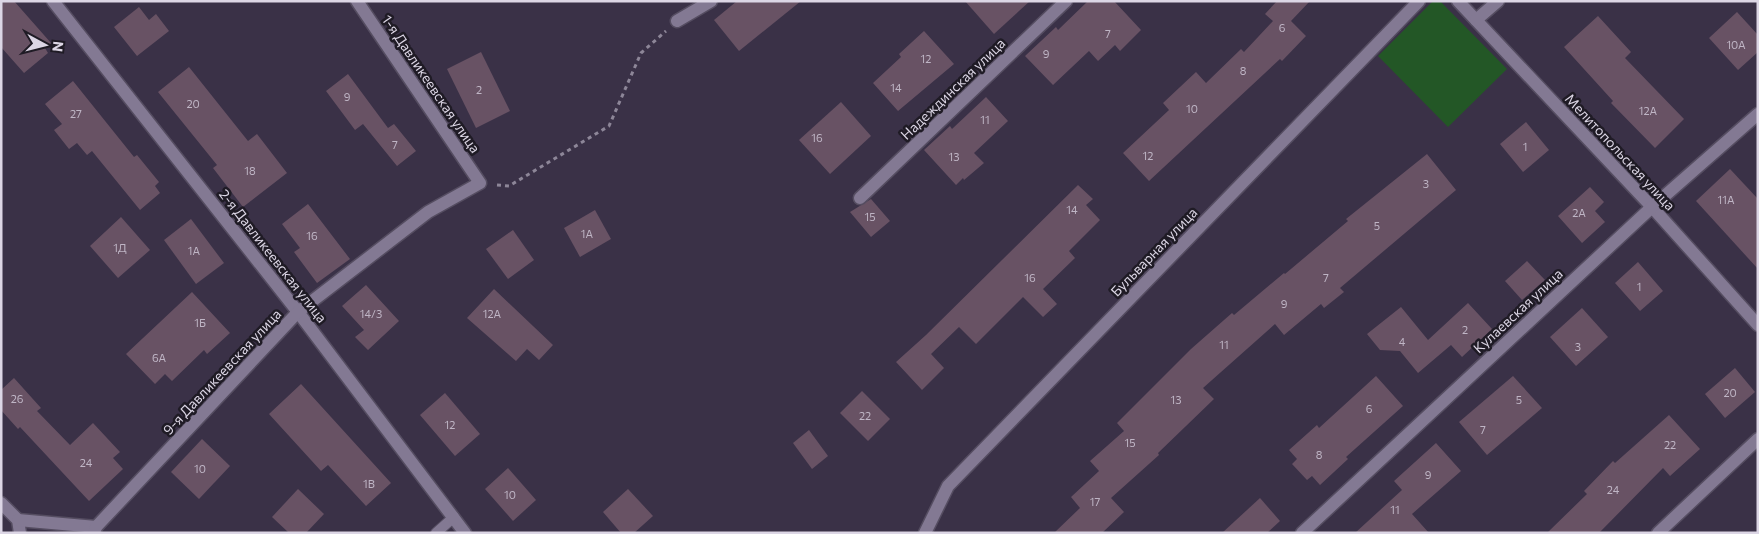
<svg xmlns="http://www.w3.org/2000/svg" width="1759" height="534" viewBox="0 0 1759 534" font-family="Commissioner,sans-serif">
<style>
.green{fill:#235726}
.building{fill:#685264}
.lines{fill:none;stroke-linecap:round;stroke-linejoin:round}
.service-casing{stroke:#554d61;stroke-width:12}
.minor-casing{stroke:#554d61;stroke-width:15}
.path{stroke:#8d8698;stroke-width:3;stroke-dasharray:4 4;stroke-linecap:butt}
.service{stroke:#837993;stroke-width:10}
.minor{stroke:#837993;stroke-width:12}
.labels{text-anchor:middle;stroke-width:5;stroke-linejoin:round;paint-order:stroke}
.number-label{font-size:11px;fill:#bfb5c5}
.street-label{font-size:14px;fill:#dcd6e5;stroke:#1f1b25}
</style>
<rect width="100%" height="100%" fill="#3a3147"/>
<polygon class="green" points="1433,1 1440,1 1507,69 1448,127 1378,56"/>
<g class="building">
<polygon points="1,1 14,1 51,43 45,48 48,53 24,73 1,47"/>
<polygon points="737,1 801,1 739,51 714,20"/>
<polygon points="965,1 1030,1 994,34"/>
<polygon points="1088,1 1114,1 1141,30 1120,51 1115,45 1098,61 1089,51 1053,85 1025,56 1056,27 1058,30"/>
<polygon points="1277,1 1310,1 1291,21 1306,36 1282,61 1280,59 1149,181 1123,153 1169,110 1163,103 1196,72 1206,83 1241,49 1244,52 1273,21 1265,14"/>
<polygon points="139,7 149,20 156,14 169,31 137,56 114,27"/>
<polygon points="1737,12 1758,35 1758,52 1738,70 1709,38"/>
<polygon points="1598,16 1631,52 1625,58 1684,119 1655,148 1611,103 1613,101 1564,47"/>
<polygon points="924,31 954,64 898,111 873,83 901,57 899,54"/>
<polygon points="481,52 510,111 476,128 447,69"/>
<polygon points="189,67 248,141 257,134 287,173 243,207 213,168 217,165 158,92"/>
<polygon points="348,74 388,128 394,124 416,151 397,166 363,124 355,130 326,91"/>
<polygon points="73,81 134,157 137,155 159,182 155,186 160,193 140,210 92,151 87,155 77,143 69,149 54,130 62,124 45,104"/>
<polygon points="986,97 1008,121 974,153 984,163 964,180 963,178 956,185 924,150 950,126 952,129"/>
<polygon points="841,102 871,136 830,174 799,140"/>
<polygon points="1526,122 1549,150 1523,172 1500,144"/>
<polygon points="1427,154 1456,190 1340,288 1344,292 1324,308 1321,304 1284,335 1275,324 1203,388 1214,399 1158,453 1159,455 1111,498 1124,512 1102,533 1054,533 1080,508 1071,497 1099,471 1090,461 1124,431 1117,423 1191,349 1232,313 1234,315 1284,273 1285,274 1348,221 1346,219"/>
<polygon points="1730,169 1758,199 1758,269 1696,201"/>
<polygon points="1078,185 1093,199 1086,205 1100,220 1069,251 1075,258 1043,289 1057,304 1043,317 1023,297 976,344 959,327 931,354 944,368 922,390 896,362 926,335"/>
<polygon points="1590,187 1604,202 1595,211 1605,222 1582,243 1558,216"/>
<polygon points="871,199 890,221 871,237 850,212"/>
<polygon points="308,204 350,259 317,283 294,252 300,248 282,224"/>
<polygon points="595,210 611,239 580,257 564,228"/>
<polygon points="121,217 150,250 118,278 90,246"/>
<polygon points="191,219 224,263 196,284 164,240"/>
<polygon points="513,230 534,260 508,279 486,249"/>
<polygon points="1527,261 1545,280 1522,300 1505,281"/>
<polygon points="1638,262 1663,291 1640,311 1615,283"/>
<polygon points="366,285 399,321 368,350 355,337 364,330 342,306"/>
<polygon points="494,289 553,345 539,360 527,349 516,361 467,318"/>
<polygon points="192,292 230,333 207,354 204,350 172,381 165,374 155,384 126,354"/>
<polygon points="1468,303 1492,329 1462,357 1451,345 1418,373 1400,351 1380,350 1367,334 1401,307 1428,340"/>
<polygon points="1582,308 1608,337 1576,366 1550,337"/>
<polygon points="1735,368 1755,392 1725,418 1705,394"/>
<polygon points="1376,376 1403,406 1346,457 1348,459 1320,485 1312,476 1307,480 1292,464 1297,459 1289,450 1317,425 1319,428"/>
<polygon points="1513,376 1542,408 1487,455 1459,422"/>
<polygon points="14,378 41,408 37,411 70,445 93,423 120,452 113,458 123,469 89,501 20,427 18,429 1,410 1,390"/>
<polygon points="301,384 391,483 366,506 328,465 321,471 269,414"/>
<polygon points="862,391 890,419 868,441 840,413"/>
<polygon points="445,393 480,434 455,456 420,415"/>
<polygon points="1669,415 1700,449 1670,476 1663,468 1599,533 1547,533 1587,494 1584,491 1613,461 1615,463"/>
<polygon points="809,430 828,456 812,469 793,443"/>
<polygon points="202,439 230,466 199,499 171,472"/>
<polygon points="1436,443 1461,471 1412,514 1429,533 1355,533 1402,490 1394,481"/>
<polygon points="508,468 536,500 513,521 485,489"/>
<polygon points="298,489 324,514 306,533 289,533 272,517"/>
<polygon points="628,489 653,516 634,533 621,533 603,512"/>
<polygon points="1260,498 1280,521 1267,533 1222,533"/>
</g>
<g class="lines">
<defs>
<polyline id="service" points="436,533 454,517"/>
<g id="minor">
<polyline points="53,1 298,312 465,533"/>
<polyline points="1458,1 1652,207 1758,325"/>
<polyline points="1476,20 1498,1"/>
<polyline points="677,21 711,1"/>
<polyline points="860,198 1066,1"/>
<polyline points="1,503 18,520 20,533"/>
<polyline points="18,520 96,527"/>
<polyline points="94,533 96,527 298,312 428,212 480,183 357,1"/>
<polyline points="925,533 948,486 1419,1"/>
<polyline points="1302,533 1652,207 1758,114"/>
<polyline points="1658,533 1758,439"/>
</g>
</defs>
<use href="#service" class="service-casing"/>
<use href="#minor" class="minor-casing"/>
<polyline class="path" points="497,185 509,186 609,126 641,53 666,31"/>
<use href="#service" class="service"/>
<use href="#minor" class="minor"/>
</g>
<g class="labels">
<g class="number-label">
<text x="1282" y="32">6</text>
<text x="1108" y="38">7</text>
<text x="1736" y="49">10А</text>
<text x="1046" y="58">9</text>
<text x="926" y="63">12</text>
<text x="1243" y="75">8</text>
<text x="896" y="92">14</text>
<text x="479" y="94">2</text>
<text x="347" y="101">9</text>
<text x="193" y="108">20</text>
<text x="1192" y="113">10</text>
<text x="1648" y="115">12А</text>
<text x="76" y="118">27</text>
<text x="985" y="124">11</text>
<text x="817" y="142">16</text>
<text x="395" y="149">7</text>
<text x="1525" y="151">1</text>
<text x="1148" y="160">12</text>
<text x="954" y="161">13</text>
<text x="250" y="175">18</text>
<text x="1426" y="188">3</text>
<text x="1726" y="204">11А</text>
<text x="1072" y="214">14</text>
<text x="1579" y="217">2А</text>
<text x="870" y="221">15</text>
<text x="1377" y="230">5</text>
<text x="587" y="238">1А</text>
<text x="312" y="240">16</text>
<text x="120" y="252">1Д</text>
<text x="194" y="255">1А</text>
<text x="1030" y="282">16</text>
<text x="1326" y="282">7</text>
<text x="1639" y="291">1</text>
<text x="1284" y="308">9</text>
<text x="371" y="318">14/3</text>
<text x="492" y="318">12А</text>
<text x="200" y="327">1Б</text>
<text x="1465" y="334">2</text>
<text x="1402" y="346">4</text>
<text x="1224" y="349">11</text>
<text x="1578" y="351">3</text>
<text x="159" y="362">6А</text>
<text x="1730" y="397">20</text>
<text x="17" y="403">26</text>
<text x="1176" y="404">13</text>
<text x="1519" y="404">5</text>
<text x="1369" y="413">6</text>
<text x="865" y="420">22</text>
<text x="450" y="429">12</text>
<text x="1483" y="434">7</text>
<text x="1130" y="447">15</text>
<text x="1670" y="449">22</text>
<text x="1319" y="459">8</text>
<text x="86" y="467">24</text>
<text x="200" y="473">10</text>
<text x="1428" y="479">9</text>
<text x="369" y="488">1В</text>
<text x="1613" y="494">24</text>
<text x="510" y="499">10</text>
<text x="1095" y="506">17</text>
<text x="1395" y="514">11</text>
</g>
<g class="street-label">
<text transform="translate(431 84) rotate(56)" y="5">1-я Давликеевская улица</text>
<text transform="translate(953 89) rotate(-44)" y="5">Надеждинская улица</text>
<text transform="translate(1620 152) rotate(47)" y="5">Мелитопольская улица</text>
<text transform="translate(1154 252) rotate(-46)" y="5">Бульварная улица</text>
<text transform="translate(273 256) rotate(52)" y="5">2-я Давликеевская улица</text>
<text transform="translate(1518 311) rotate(-43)" y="5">Кулаевская улица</text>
<text transform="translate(222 372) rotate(-47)" y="5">9-я Давликеевская улица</text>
</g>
</g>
<rect width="1759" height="534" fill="none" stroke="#dcd6e5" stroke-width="5"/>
<g transform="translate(45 45) rotate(97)" stroke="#1f1b25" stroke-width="4" paint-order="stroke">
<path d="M0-4L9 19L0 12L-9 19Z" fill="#dcd6e5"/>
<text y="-8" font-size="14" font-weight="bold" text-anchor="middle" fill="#dcd6e5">N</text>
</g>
</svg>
